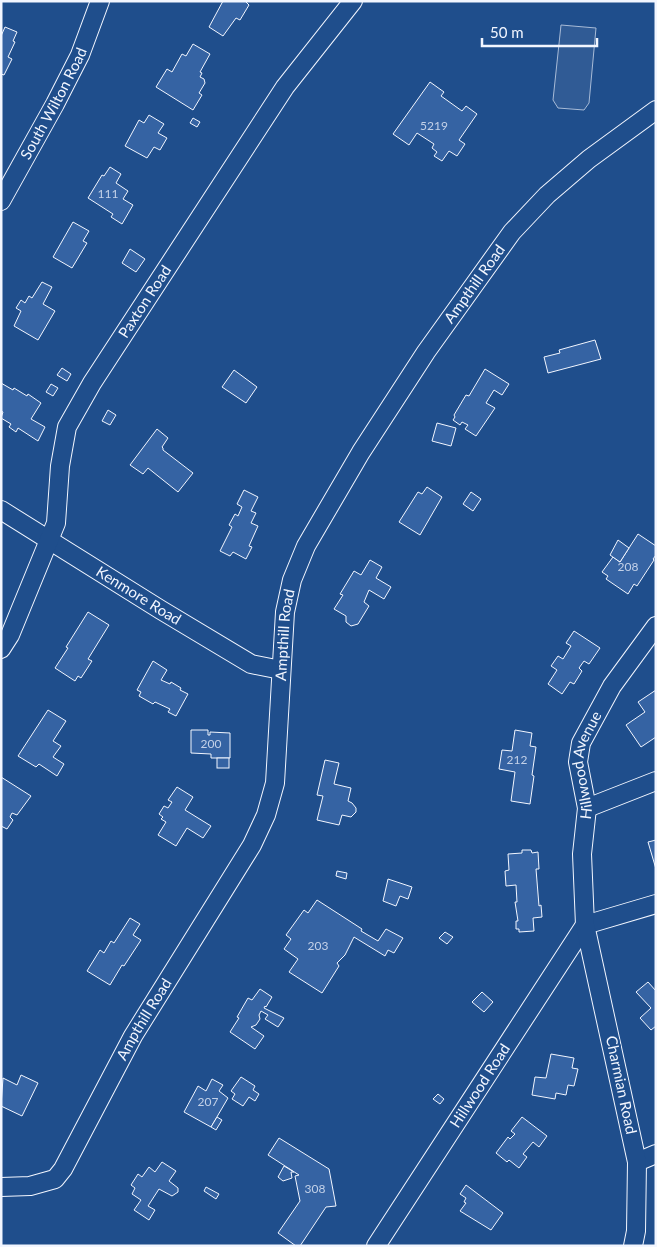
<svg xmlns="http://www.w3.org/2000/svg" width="657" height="1247" viewBox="0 0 657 1247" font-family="Lato,sans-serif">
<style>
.green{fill:#305b95;stroke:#a8bbd7}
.building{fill:#3563a3;stroke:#f2f6ff}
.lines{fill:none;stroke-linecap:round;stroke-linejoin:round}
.minor-casing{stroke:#f2f6ff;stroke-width:20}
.minor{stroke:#1f4e8c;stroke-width:18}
.labels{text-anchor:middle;stroke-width:4;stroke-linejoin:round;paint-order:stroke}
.number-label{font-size:12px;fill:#c3d1e8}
.street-label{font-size:15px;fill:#f2f6ff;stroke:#1f4e8c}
</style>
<rect width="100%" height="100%" fill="#1f4e8c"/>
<polygon class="green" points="561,25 596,28 589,103 584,110 558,108 553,100"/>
<g class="building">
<polygon points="223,1 245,1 249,5 240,20 236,18 223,36 209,27"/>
<polygon points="5,27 17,32 13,41 15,42 8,57 12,59 4,75 1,74 1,36"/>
<polygon points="193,44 210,54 200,72 202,73 200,77 204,79 205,83 199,93 202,95 193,110 156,87 167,69 172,72 182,54 186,56"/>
<polygon points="430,82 444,92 441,96 462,111 466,106 477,114 459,140 465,144 457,156 449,151 442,161 434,156 437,152 432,148 434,144 417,133 409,145 393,134"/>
<polygon points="149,115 164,124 158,133 167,138 160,150 154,147 147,158 125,146 139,120 144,123"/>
<polygon points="193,118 200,122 197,127 190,123"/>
<polygon points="110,167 121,174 116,183 128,191 123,199 133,205 122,224 111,217 113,214 88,198 102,175 104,176"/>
<polygon points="73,222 89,231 83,241 87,243 72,268 53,257"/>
<polygon points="130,249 145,259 136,272 122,263"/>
<polygon points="42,282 52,287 43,304 55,311 38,340 14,326 21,311 16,308 21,300 25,303 29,296 32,298"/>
<polygon points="595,340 601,359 548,373 544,357 560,353 559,350"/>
<polygon points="62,368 71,374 67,381 57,375"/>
<polygon points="485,369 509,384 502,395 494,390 486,403 495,408 476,436 465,429 468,425 462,422 460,425 453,420 455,417 454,415 466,395 469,396"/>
<polygon points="234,370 257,387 246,403 222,387"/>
<polygon points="1,383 13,390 14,388 27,396 28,394 41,403 31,419 45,427 38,441 18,428 16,432 9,427 11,424 1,418 3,412 1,411"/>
<polygon points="51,384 58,388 53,396 46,392"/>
<polygon points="108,410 116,415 110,425 102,421"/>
<polygon points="437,423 456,428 451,446 432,441"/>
<polygon points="157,429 168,438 162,447 163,448 163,450 193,473 178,492 148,468 143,474 130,465"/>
<polygon points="427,487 442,497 420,535 399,522 418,492 422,494"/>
<polygon points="244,490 258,497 251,511 256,513 251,523 258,526 249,546 252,547 246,559 233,552 230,556 220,551 232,527 229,525 235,514 238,516 242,507 237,504"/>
<polygon points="471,492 481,499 473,511 463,504"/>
<polygon points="638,534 656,546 656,555 653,559 654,560 637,586 634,584 628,594 606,579 608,576 602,572 613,557 620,562"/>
<polygon points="618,540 629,548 620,562 610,555"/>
<polygon points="370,560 382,567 376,578 391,587 384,599 369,590 364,602 369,606 358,624 351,626 346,622 346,616 334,609 343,595 340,594 354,571 361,575"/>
<polygon points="88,612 109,625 88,659 92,661 81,678 78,676 75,681 55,668 68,648 66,647"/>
<polygon points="574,631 600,648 589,664 584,661 579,668 582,671 574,684 570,682 562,694 548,684 557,670 551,666 558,656 563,659 571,646 566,643"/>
<polygon points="153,661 167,670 161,680 170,684 171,682 181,688 180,690 188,694 176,716 168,712 170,709 155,702 153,704 139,696 141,692 137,690"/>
<polygon points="656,690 656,737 641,747 626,725 645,712 638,702"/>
<polygon points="48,710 66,721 53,741 61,746 53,757 64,764 57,776 39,764 36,767 18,756"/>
<polygon points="191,730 208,730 208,735 210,735 210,732 230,733 230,758 211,758 211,754 191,753"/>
<polygon points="515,730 532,733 530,746 536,747 532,775 534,776 530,804 511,801 515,772 499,769 502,750 512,751"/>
<rect x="217" y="758" width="12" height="10"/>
<polygon points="325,760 339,763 334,784 351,788 348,801 352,803 356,808 356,812 351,817 342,815 339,825 317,820 323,796 317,795"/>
<polygon points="1,777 31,796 17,815 12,813 10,817 13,820 7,829 1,826"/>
<polygon points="177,787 193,797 185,810 211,826 203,838 187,828 176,846 158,835 166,822 161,819 163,817 159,814 164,806 168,808 172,802 168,800"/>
<polygon points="656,840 656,869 648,842"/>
<polygon points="522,850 531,850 532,853 538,852 539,869 536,869 539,906 541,905 542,917 533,918 534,931 519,932 519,929 516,929 516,921 518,921 515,902 517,902 516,885 506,886 505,871 509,870 508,854 522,853"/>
<polygon points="337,871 347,873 346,879 336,876"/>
<polygon points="388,879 412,887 408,899 400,896 396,906 383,901"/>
<polygon points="317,900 362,929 361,931 378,941 386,929 403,938 394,953 388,950 385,956 354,937 345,955 337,963 339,966 322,993 289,972 298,959 284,949 291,939 286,935 304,910 308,913"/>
<polygon points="130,918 140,924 133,935 141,940 124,966 122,965 110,985 87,971 100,950 104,953 111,941 114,943"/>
<polygon points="445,932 453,937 447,944 439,938"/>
<polygon points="648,982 656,991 656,1026 651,1030 640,1018 651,1008 636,992"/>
<polygon points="260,989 272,997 266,1007 265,1006 264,1008 284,1018 278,1027 265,1019 268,1015 261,1011 259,1015 260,1019 256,1025 251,1027 264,1036 255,1049 230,1032 239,1018 237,1017 248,998 252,1000"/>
<polygon points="482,992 493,1002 484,1012 472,1002"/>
<polygon points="551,1054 574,1058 572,1068 578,1069 574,1086 568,1085 566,1095 556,1093 555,1099 532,1095 535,1077 546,1078"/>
<polygon points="21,1075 38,1083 22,1116 1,1106 3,1078 17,1085"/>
<polygon points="241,1077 255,1086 253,1090 259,1094 255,1101 249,1097 243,1106 232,1099 235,1094 231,1091"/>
<polygon points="212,1079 223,1085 219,1091 228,1098 211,1127 184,1112 198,1086 206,1091"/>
<polygon points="438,1094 444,1099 440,1104 433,1099"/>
<polygon points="217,1117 222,1120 216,1130 211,1127"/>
<polygon points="522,1117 547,1136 539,1147 533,1142 523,1154 527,1157 519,1168 509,1160 507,1162 496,1153 508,1137 510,1139 515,1134 511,1131"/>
<polygon points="279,1138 329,1169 336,1206 326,1207 300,1246 296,1246 278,1233 300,1201 295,1176 299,1175 268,1155"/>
<polygon points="162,1162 176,1171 169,1181 178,1188 178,1192 172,1196 159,1189 148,1206 155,1210 149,1220 134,1210 141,1200 132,1194 135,1188 131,1185 138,1174 142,1177 149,1167 155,1172"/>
<polygon points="284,1166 294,1172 291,1172 292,1178 283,1181 278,1177"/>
<polygon points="466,1185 503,1213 491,1230 460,1211 466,1203 464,1202 466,1198 460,1194"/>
<polygon points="206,1187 219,1194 216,1199 204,1191"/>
</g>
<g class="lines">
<defs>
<g id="minor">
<path id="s1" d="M1,201L55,104L80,55L100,1"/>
<path id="s2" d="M1,510L161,610L251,664L281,670"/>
<path id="s3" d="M1,649L10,635L56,523L60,466L67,427L92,383L285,87L353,1"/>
<polyline points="587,808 656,781"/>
<polyline points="585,925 656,904"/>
<polyline points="637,1162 656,1154"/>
<path id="s4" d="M1,1187L30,1186L55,1179L63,1169L133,1036L252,845L266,815L275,783L285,612L292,580L306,546L361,452L426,352L512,232L547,195L589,159L656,110"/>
<path id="s5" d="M376,1246L585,925"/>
<path id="s6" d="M633,1246L636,1231L637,1162L585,925L582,854L587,808L578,762L581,743L612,686L656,626"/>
</g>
</defs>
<use href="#minor" class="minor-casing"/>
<use href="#minor" class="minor"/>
</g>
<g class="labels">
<g class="number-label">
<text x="434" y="130">5219</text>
<text x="108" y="198">111</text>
<text x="628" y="571">208</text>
<text x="211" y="748">200</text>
<text x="517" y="764">212</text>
<text x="318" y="950">203</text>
<text x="208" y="1106">207</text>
<text x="315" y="1193">308</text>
</g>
<g class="street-label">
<text dy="5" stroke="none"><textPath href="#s1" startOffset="111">South Wilton Road</textPath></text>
<text dy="5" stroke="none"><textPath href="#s4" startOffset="1062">Ampthill Road</textPath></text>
<text dy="5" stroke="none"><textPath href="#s3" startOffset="382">Paxton Road</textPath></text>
<text dy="5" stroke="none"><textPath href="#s2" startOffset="162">Kenmore Road</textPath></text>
<text dy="5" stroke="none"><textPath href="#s4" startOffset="658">Ampthill Road</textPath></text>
<text dy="5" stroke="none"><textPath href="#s6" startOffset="489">Hillwood Avenue</textPath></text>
<text dy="5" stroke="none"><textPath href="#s4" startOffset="238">Ampthill Road</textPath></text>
<text dy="5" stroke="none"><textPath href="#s5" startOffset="191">Hillwood Road</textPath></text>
<text transform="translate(621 1085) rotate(78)" y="5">Charmian Road</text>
</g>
</g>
<rect width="657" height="1247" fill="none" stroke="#f2f6ff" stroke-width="5"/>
<path d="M482 38v8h115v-8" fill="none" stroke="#f2f6ff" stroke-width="2.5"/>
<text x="490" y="38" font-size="15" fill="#f2f6ff" stroke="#1f4e8c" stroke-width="4" paint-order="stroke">50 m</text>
</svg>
